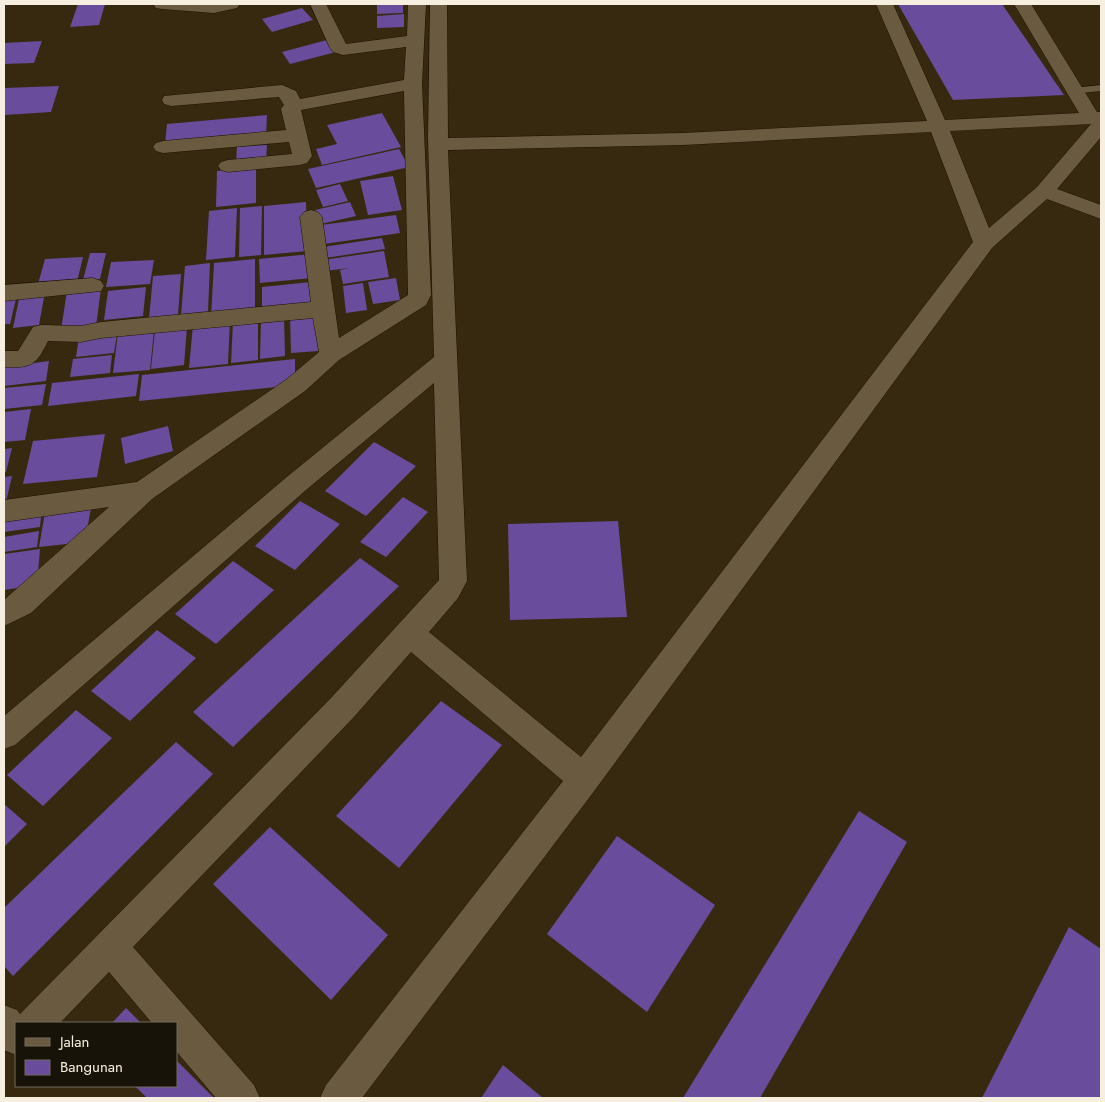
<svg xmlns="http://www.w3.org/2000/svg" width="1105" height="1102" viewBox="0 0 1105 1102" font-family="Jost,sans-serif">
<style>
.building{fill:#694c9c}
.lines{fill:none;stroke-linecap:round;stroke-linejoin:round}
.service-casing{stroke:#1d1100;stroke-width:1}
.minor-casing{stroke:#1d1100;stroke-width:1}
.service{fill:#6a5b40;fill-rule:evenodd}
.minor{fill:#6a5b40;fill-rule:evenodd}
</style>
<rect width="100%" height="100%" fill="#36290f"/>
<g class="building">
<polygon points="78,4 105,4 99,25 70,27"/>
<polygon points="377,4 403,4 403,13 377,14"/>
<polygon points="898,4 1002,4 1064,95 953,100"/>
<polygon points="302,8 313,20 272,32 262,19"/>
<polygon points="404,14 404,27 377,28 377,16"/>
<polygon points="327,40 336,52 290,64 282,52"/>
<polygon points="42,41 34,63 4,64 4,43"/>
<polygon points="59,86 51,112 4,115 4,88"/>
<polygon points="382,113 401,147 322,165 316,149 337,144 327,125"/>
<polygon points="267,115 266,136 165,144 167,124"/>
<polygon points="267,145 266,161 236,164 237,147"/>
<polygon points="399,149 409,167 316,188 308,169"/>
<polygon points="256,168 256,203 216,207 217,171"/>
<polygon points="393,176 402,210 368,215 360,181"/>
<polygon points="340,184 348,201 323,207 316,190"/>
<polygon points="306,202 307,251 264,255 264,206"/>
<polygon points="350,202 356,216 321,224 315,210"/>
<polygon points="262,206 261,255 239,257 240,208"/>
<polygon points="237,208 235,257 206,260 209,211"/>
<polygon points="396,215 400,233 324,244 321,225"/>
<polygon points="382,238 385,249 325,258 323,247"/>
<polygon points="384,251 389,277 343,284 340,270 349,268 325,271 323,260"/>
<polygon points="90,253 106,253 100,279 83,280"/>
<polygon points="311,254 312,278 260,283 259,259"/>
<polygon points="83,257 77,282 38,284 45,259"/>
<polygon points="255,259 255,313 211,317 214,263"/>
<polygon points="154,260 150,284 106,287 111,262"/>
<polygon points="210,263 208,312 181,315 185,266"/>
<polygon points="181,274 178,316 149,319 153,276"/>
<polygon points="396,278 400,300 373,304 368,282"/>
<polygon points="311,282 312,306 262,311 262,287"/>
<polygon points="363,283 367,310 346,313 343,286"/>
<polygon points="146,287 143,316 104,320 108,291"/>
<polygon points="101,288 96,327 61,330 67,291"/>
<polygon points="45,292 39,325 13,328 20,294"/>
<polygon points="17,295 10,324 4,324 4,296"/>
<polygon points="317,313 318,351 291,353 290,316"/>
<polygon points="284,316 285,356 260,359 261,319"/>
<polygon points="258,319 258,360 231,363 233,321"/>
<polygon points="230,321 228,364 189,368 193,325"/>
<polygon points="187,327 184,365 151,369 155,330"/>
<polygon points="154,330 150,370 113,373 118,333"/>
<polygon points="117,334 114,353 76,357 79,337"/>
<polygon points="112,355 110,373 70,377 73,359"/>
<polygon points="295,359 295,385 139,401 142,375"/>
<polygon points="49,361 46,381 4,386 4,367"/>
<polygon points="139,374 136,396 48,406 52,383"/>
<polygon points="46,384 42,405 4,409 4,388"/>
<polygon points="31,409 25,440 4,442 4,412"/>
<polygon points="168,426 173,451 125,464 121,438"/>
<polygon points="105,434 97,477 23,484 33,441"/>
<polygon points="374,442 416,466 366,516 325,491"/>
<polygon points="12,448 6,472 4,473 4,449"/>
<polygon points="12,476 6,502 4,502 4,477"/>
<polygon points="403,497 428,512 386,557 360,542"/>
<polygon points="300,501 340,524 295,570 255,546"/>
<polygon points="92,502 85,542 39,547 46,507"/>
<polygon points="42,508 40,527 4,532 4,514"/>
<polygon points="618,521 627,617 510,620 508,524"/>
<polygon points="39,531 37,547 4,552 4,537"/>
<polygon points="40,549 37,585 4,590 4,554"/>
<polygon points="360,558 399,586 233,747 193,712"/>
<polygon points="233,561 274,590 216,644 175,614"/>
<polygon points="157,630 196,658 130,721 91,691"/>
<polygon points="441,701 502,745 399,868 336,816"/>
<polygon points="76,710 112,738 43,806 7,775"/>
<polygon points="176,742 213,774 13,976 4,966 4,908"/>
<polygon points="4,804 27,824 4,847"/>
<polygon points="859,811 907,842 760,1098 683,1098"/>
<polygon points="270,827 388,935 331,1000 213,884"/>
<polygon points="617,836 715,905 647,1012 547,934"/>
<polygon points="1069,927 1101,949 1101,1098 982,1098"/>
<polygon points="126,1008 141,1023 112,1023"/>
<polygon points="176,1060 214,1098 147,1098 135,1086 176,1086"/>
<polygon points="503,1065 543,1098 481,1098"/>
</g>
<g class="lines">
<defs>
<polygon id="service" points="1101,85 1101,91 1073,94 1068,91 1073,88"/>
<g id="minor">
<polygon points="153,4 240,4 237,8 214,13 162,9 156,8"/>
<path d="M310,4H326L346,44L407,36L408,4H426L422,84L431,295L426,305L339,360L305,391L152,499L31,613L4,626V600L109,507L4,522V500L137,482L287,379L319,352L313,318L101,338L81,342L48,341C36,366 31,368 4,367V351H18L33,327L41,325L81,326L101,322L311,302L300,217L304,212L311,210L318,212L322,217L339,338L408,295L404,91L301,110L312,156L307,163L300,165L228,172L221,170L218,166L221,162L228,160L292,154L289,142L163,153L156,151L153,147L156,143L163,141L286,130L281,109L284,105L279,97L171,106L164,104L162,100L164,96L282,85L296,91L300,99L404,80L406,47L343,55L333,52L330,48Z"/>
<path d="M430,4H447L448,138L683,133L927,121L876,4H893L945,120L1079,113L1014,4H1031L1097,112H1101V137L1057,189L1101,205V219L1047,199L992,248L595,790L362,1098H320L326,1085L563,781L411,652L353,718L133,947L254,1085L260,1098H216L176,1051V1023H152L109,972L60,1023H16V1055L4,1050V1005L17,1010L20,1014L331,698L439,580L434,383L306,490L15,745L4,749V716L288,476L434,357L428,137ZM1091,124L1037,187L989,228L950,131ZM931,132L973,242L581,757L429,632L458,598L467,581L448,150L683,145Z"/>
<polygon points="93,278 101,281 104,286 101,291 4,301 4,285"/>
</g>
</defs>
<use href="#service" class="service-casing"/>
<use href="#minor" class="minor-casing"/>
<use href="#service" class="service"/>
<use href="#minor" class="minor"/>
</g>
<rect width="1105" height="1102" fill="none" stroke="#f6eede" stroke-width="10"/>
<rect x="15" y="1022" width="162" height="65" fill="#181308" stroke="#716b5e"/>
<rect x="25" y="1038" width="25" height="8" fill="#6a5b40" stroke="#716b5e"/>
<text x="60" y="1047" font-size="15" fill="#f6eede">Jalan</text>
<rect x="25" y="1060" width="25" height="15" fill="#694c9c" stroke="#716b5e"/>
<text x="60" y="1072" font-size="15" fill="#f6eede">Bangunan</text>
</svg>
